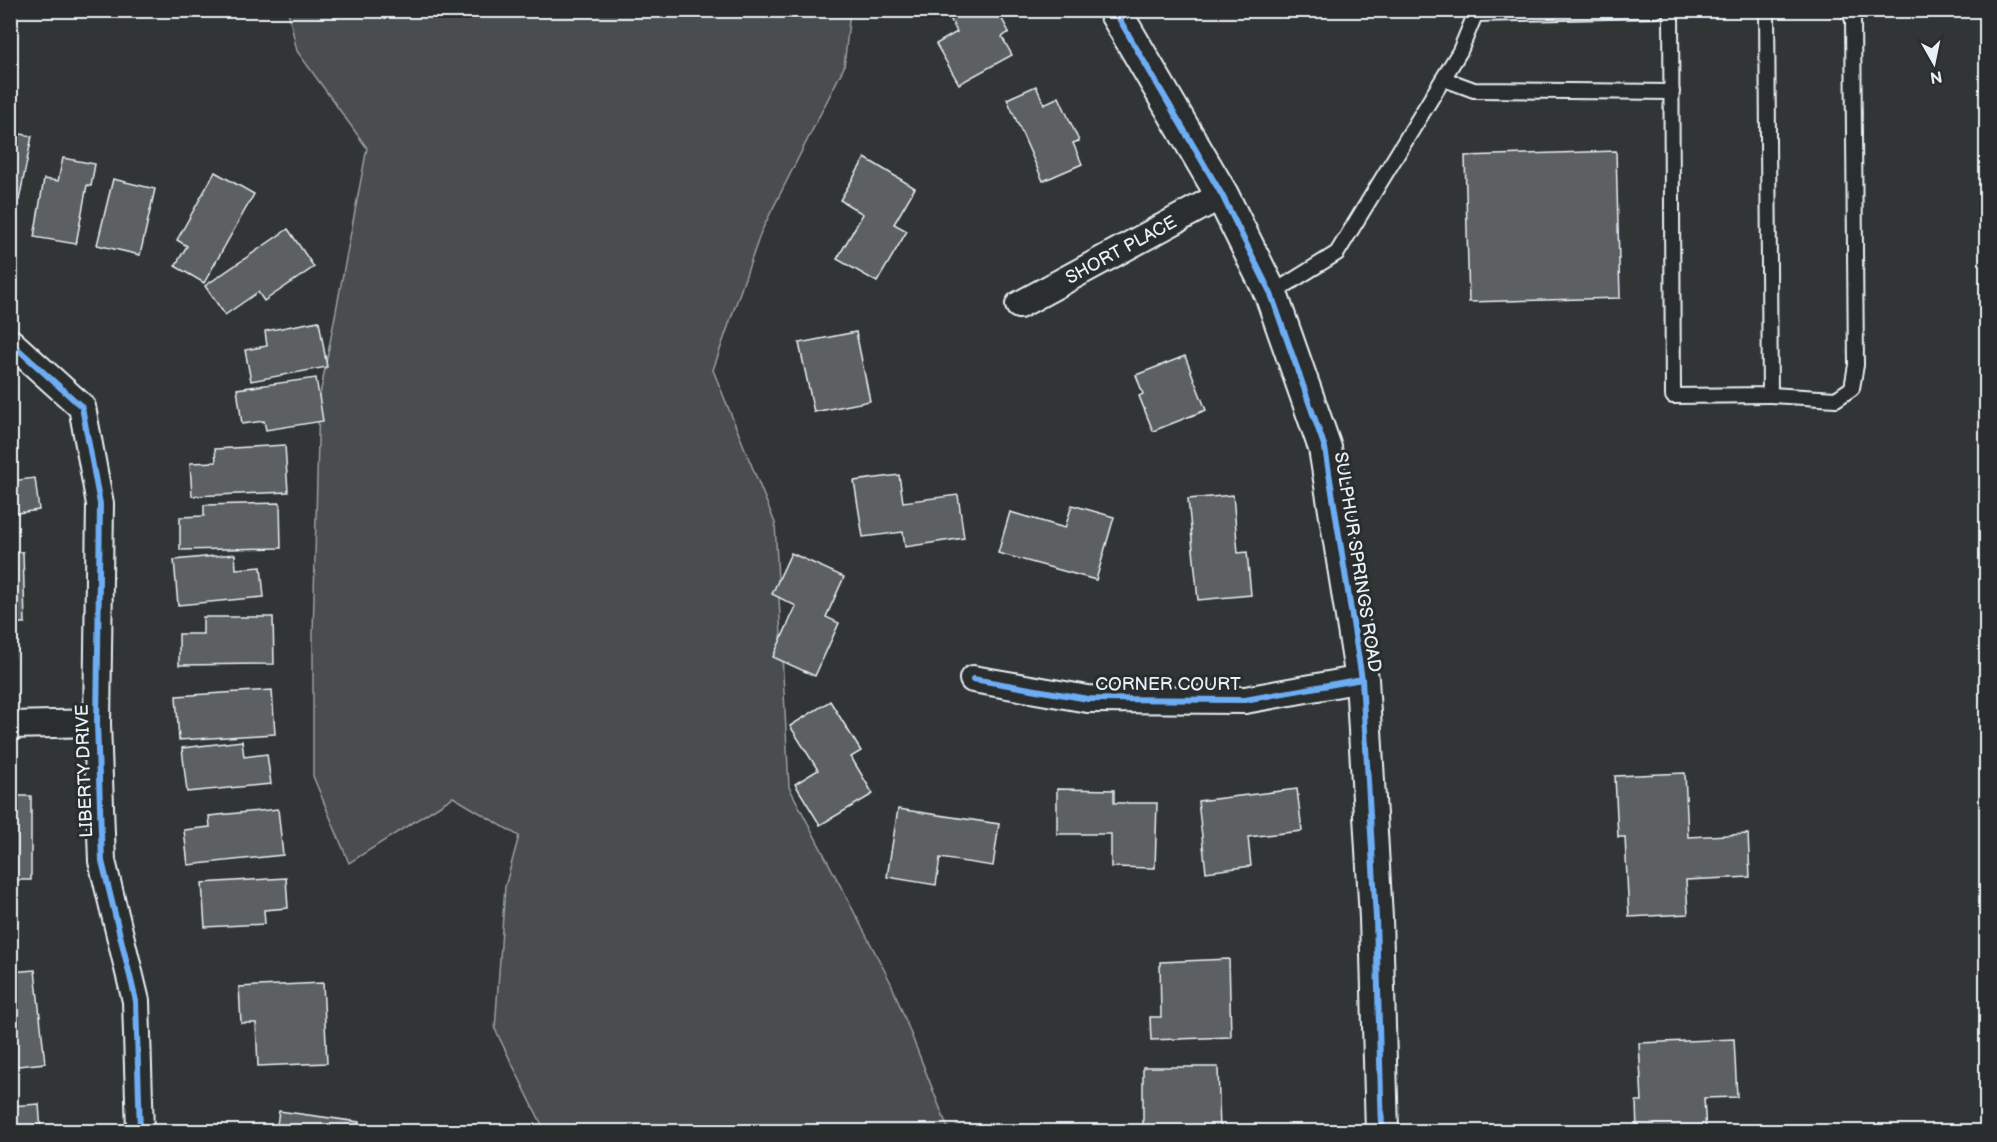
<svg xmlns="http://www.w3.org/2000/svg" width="1997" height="1142" viewBox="0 0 1997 1142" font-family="'Balsamiq Sans',sans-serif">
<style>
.green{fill:#494d4f;stroke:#989fa4;stroke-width:1.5}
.building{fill:#5c6063;stroke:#e8f1f8;stroke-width:1.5}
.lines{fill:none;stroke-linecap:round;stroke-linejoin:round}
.service-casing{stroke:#e8f1f8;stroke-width:18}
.minor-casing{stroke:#e8f1f8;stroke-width:30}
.tertiary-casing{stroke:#e8f1f8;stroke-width:36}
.service{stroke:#2a2d2e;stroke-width:14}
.minor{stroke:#2a2d2e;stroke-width:26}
.tertiary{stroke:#2a2d2e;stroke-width:32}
.cycleway-casing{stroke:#2a2d2e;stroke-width:10}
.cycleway{stroke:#6dadf4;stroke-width:6}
.labels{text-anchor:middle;stroke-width:6;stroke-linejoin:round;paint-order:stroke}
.street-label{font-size:18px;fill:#e8f1f8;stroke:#2a2d2e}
</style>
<rect width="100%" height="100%" fill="#323536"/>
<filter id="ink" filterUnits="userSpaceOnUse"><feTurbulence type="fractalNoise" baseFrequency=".0167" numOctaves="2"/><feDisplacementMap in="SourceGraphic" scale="12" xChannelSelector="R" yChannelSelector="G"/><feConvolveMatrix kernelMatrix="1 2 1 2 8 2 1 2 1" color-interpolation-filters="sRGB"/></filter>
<g filter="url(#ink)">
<polygon class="green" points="288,11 850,11 844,67 761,232 713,370 775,523 789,787 891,983 947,1126 952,1131 545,1131 495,1029 505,887 519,836 453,797 349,863 313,776 313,635 319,400 367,148 297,51"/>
<g class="building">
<polygon points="946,10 997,10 1009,32 1002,37 1012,55 959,84 936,44 957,32"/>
<polygon points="1036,86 1044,104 1059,97 1079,141 1073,143 1082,164 1043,181 1007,99"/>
<polygon points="10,132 32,136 19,200 10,198"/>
<polygon points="1616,151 1620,298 1469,302 1465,156"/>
<polygon points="63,158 95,164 91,186 87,185 76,244 34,237 44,179 58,181"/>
<polygon points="865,158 915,188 894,224 907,231 877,282 837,259 863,214 840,200"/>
<polygon points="215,172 254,194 204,283 175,266 187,246 177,240"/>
<polygon points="113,179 155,189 140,255 97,245"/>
<polygon points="288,229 314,267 264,301 258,292 225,315 205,286"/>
<polygon points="319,321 327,367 251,381 245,350 267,346 265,331"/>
<polygon points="856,332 870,401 814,412 799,343"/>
<polygon points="1185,356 1206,410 1153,431 1139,396 1143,394 1136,375"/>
<polygon points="316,378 323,421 266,430 264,421 242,424 237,389"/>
<polygon points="285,445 288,492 192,496 190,463 216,462 215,449"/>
<polygon points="10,474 11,481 35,478 39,510 10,514"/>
<polygon points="899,475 903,502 958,495 964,538 905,547 903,532 863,537 854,481"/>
<polygon points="1233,495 1238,553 1247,552 1251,595 1198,600 1188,499"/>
<polygon points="280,503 281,548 180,550 180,517 204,516 204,505"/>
<polygon points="1072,505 1114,517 1096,580 998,553 1010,512 1065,528"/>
<polygon points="10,552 23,552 25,623 13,623 14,656 10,656"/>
<polygon points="791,553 844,577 826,617 839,623 815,676 773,657 796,606 772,594"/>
<polygon points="235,554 236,569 261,567 264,597 178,605 174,560"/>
<polygon points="203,617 273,617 274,664 179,665 179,634 203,634"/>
<polygon points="272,690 275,734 179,740 176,696"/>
<polygon points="830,701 861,751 851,757 873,794 820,825 795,784 818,770 790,726"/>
<polygon points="242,741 244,757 267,754 271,784 187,792 182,748"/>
<polygon points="1685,773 1688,837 1748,834 1750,877 1686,880 1688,914 1629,917 1625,837 1618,837 1615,776"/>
<polygon points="1057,789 1114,790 1114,803 1157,803 1155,868 1111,867 1111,834 1057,834"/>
<polygon points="1297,789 1302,831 1248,837 1251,866 1206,872 1198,801"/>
<rect x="10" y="796" width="21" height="84"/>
<polygon points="278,809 283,855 188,865 184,830 210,827 209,816"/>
<polygon points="898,809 999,824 993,866 940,858 936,885 887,877"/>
<polygon points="286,878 288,908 264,910 265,924 205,927 202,883"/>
<polygon points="1229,959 1231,1037 1151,1040 1150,1017 1161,1017 1160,962"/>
<polygon points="35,970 45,1063 10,1067 10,972"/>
<polygon points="323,983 327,1063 258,1066 256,1023 241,1023 239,987"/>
<polygon points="1734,1039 1737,1097 1704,1098 1706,1132 1637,1132 1636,1101 1642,1101 1639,1043"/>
<polygon points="1143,1067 1218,1067 1220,1132 1143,1132"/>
<polygon points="39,1104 41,1132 10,1132 10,1106"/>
<polygon points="279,1111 359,1122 358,1132 276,1132"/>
</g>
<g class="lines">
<defs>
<g id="service">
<polyline points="1671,10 1673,396 1770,395 1767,10"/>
<polyline points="1476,14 1657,10"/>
<polyline points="1444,79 1474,90 1672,92"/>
<polyline points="1271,294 1337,253 1460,51 1477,10"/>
<polyline points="1770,395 1836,399 1852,388 1856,365 1853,18 1846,10"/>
</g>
<g id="minor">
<path id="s1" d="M1019,305L1222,195"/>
<polyline points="10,342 82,407 100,504 97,723 102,861 136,1001 140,1132"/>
<polyline points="973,679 1088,699 1245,700 1362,679"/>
<polyline points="10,725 97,723"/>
</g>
<polyline id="tertiary" points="1114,10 1222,195 1271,294 1325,448 1362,679 1376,918 1382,1132"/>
</defs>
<use href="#service" class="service-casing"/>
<use href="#minor" class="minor-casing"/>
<use href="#tertiary" class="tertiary-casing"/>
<use href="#service" class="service"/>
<use href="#minor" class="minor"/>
<use href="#tertiary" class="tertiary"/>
<defs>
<g id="cycleway">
<polyline points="1114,10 1222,195 1271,294 1325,448 1362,679 1376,918 1382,1132"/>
<polyline points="10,342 82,407 100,504 97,723 102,861 136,1001 140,1132"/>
<polyline points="973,679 1088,699 1245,700 1362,679"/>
</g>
</defs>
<use href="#cycleway" class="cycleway-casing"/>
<use href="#cycleway" class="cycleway"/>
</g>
</g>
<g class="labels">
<g class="street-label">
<text dy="6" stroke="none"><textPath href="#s1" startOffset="116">SHORT PLACE</textPath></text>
<text transform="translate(1358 562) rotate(81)" y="6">SULPHUR SPRINGS ROAD</text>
<text x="1168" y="690">CORNER COURT</text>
<text transform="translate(84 771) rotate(-92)" y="6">LIBERTY DRIVE</text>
</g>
</g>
<rect width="1997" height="1142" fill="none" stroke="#2a2d2e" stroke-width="36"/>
<rect x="18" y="18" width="1961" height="1106" fill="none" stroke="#e8f1f8" stroke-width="2" filter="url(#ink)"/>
<g transform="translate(1934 63) rotate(171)" stroke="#2a2d2e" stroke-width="4.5" paint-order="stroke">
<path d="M0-4.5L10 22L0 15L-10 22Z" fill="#e8f1f8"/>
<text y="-9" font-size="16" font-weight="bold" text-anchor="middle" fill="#e8f1f8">N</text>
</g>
</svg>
